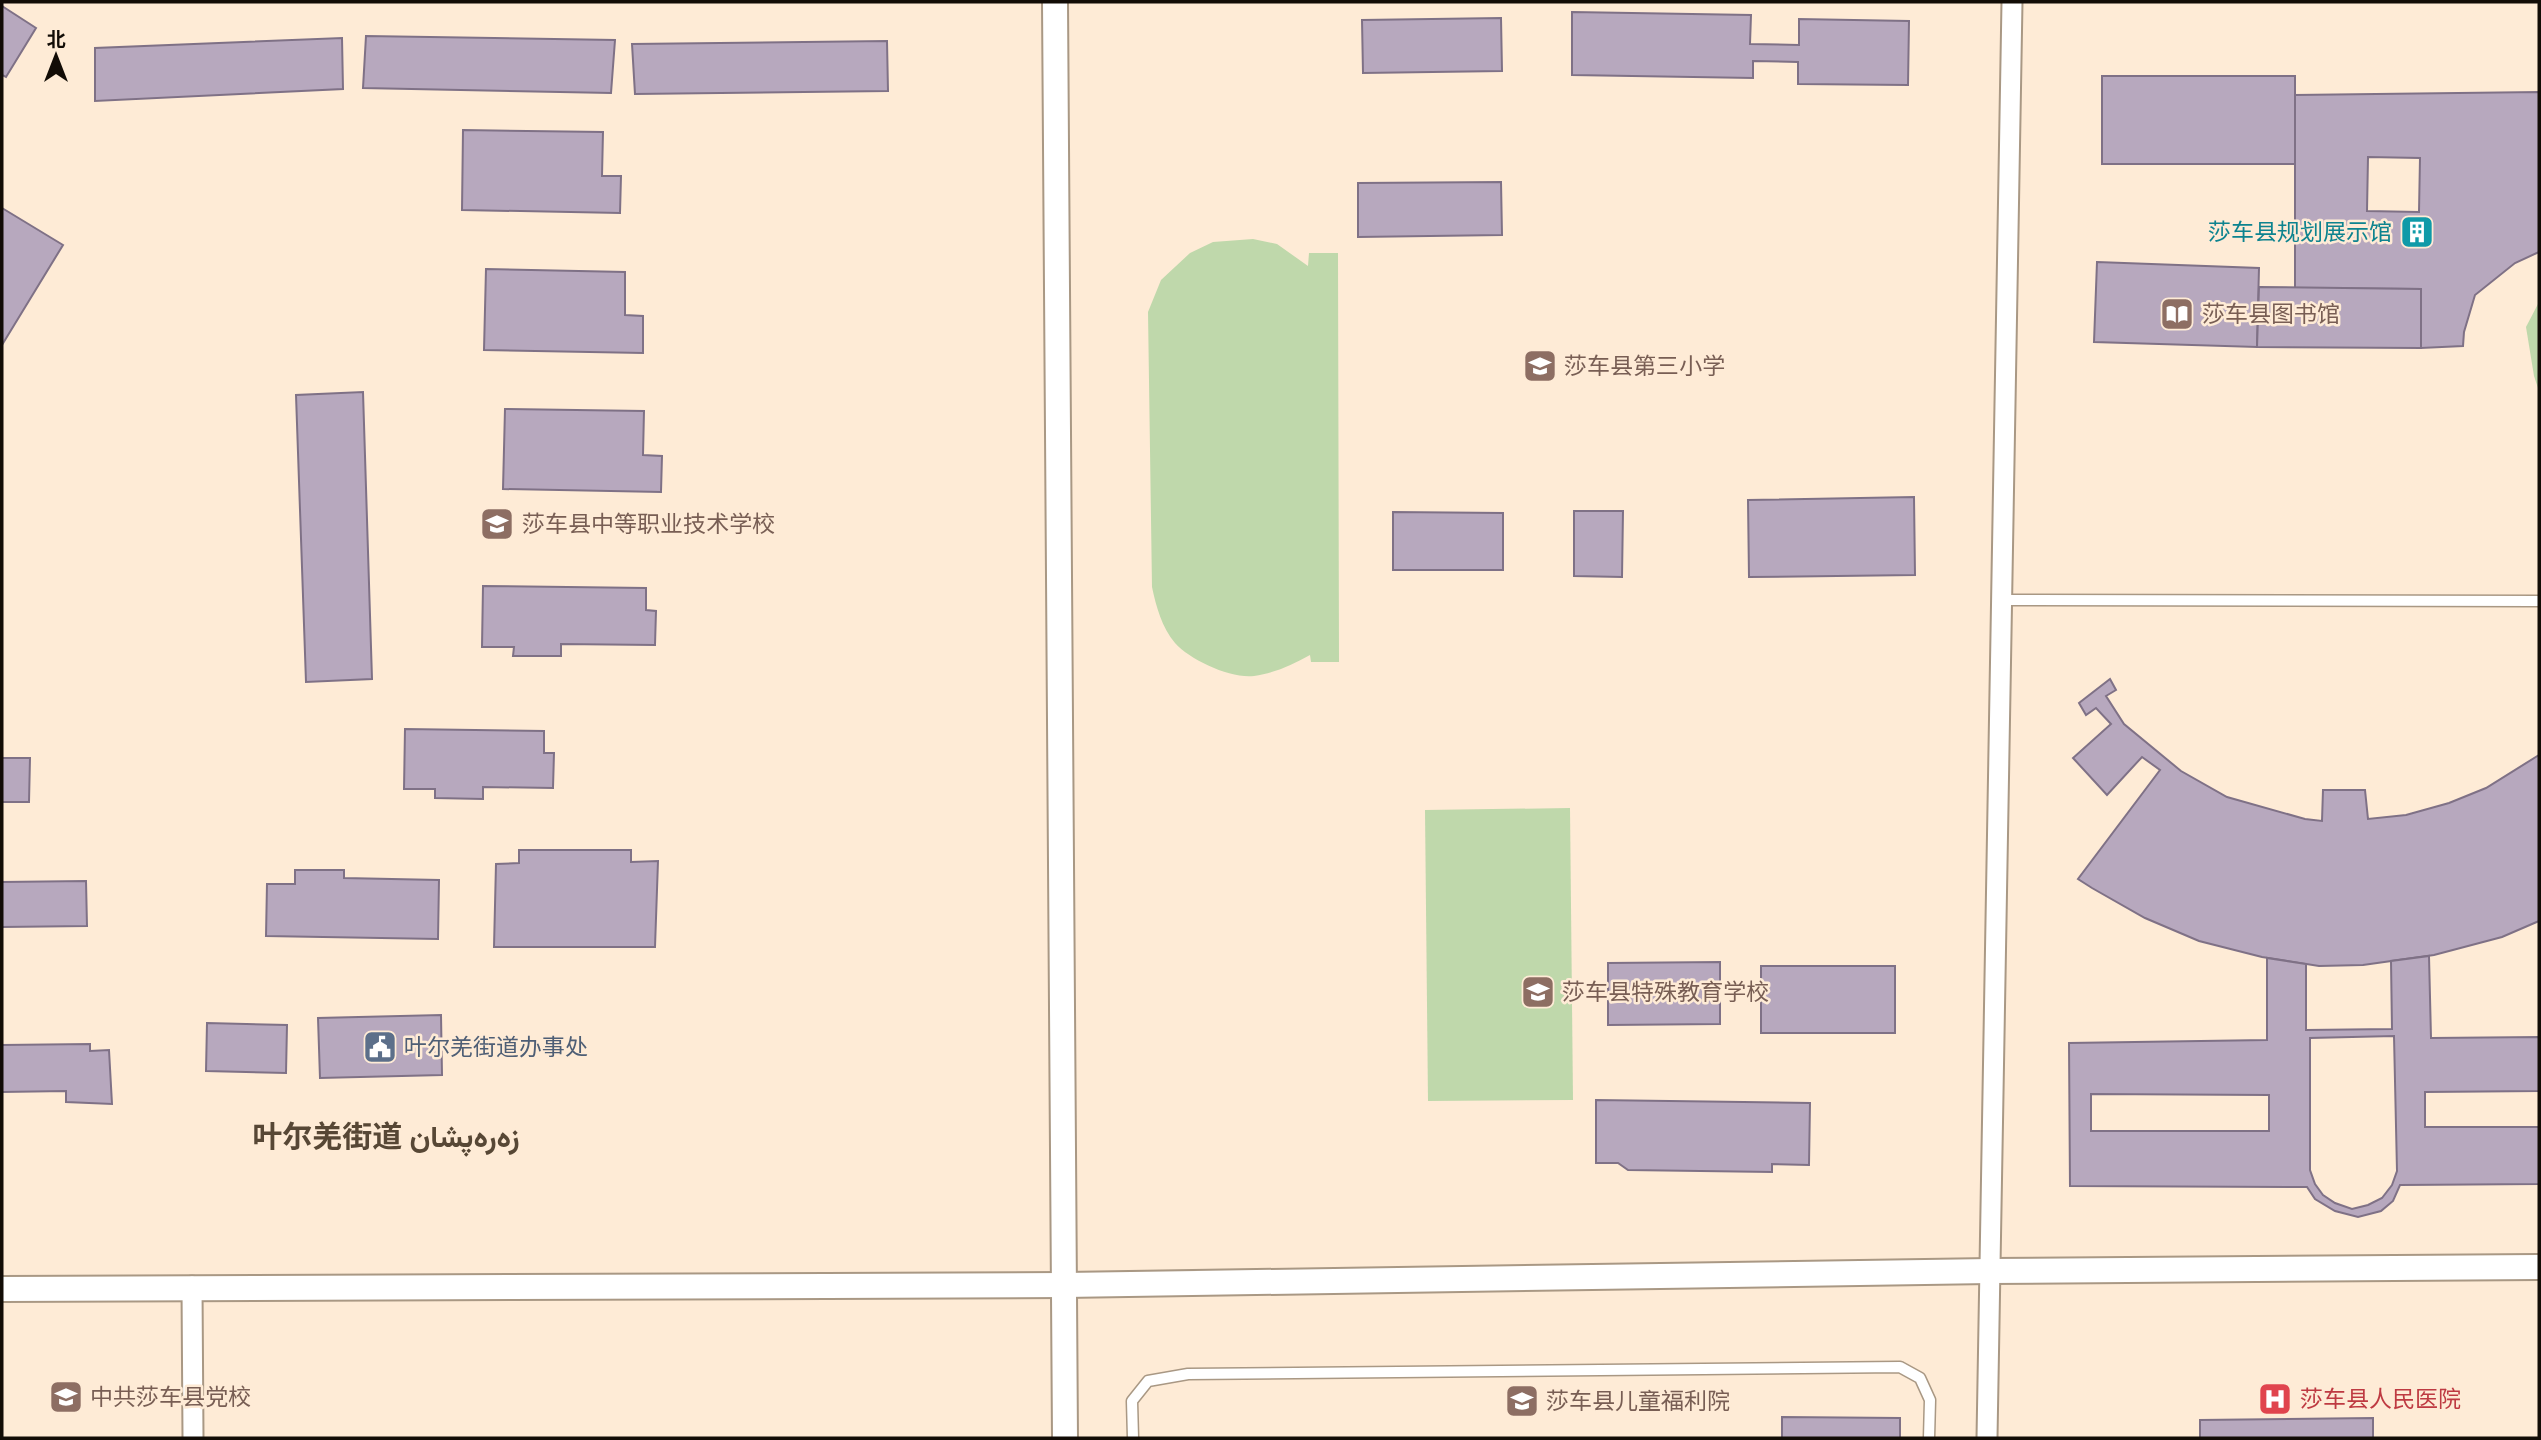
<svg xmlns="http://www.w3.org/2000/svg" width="2541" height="1440" viewBox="0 0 2541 1440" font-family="'IBM Plex Sans',Vazirmatn,'Noto Sans SC',sans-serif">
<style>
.green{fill:#bfd8ab}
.building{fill:#b7a8be;stroke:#7f7186;stroke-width:2;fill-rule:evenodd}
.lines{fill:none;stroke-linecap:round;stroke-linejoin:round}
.service-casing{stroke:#a99884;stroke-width:13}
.minor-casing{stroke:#a99884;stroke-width:23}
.tertiary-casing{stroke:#a99884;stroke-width:28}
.service{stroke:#fff;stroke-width:10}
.minor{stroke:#fff;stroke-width:19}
.tertiary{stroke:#fff;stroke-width:24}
.labels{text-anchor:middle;stroke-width:5;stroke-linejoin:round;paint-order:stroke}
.culture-label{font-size:23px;fill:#0d838f;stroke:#feebd6;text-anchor:end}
.education-label{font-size:23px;fill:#785e54;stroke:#feebd6;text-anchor:start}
.service-label{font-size:23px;fill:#4e5e75;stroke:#feebd6;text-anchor:start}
.health-label{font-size:23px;fill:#be3a42;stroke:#feebd6;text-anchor:start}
.district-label{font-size:30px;font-weight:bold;fill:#574735;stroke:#feebd6}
</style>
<rect width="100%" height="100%" fill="#feebd6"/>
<g class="green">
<path d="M1253,239L1277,244L1308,266L1309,253H1338L1339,662H1311L1310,655C1292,665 1275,673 1254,676C1231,679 1190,660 1175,643C1162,628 1156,606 1152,587L1148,312L1161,280L1190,253L1213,242Z"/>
<polygon points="2539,302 2539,391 2534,376 2526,327"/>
<polygon points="1570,808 1573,1100 1428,1101 1425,810"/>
</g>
<g class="building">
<polygon points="2,6 36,28 6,77 2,75"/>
<polygon points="1572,12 1751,15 1750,44 1799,45 1799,19 1909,21 1908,85 1798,84 1798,62 1753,61 1753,78 1572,75"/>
<polygon points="1501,18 1502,71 1363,73 1362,20"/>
<polygon points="366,36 615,40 611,93 363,88"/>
<polygon points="342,38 343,89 95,101 95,48"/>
<polygon points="887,41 888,91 635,94 632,44"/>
<rect x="2102" y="76" width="193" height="88"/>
<path d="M2539,92V252L2515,263L2475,295L2464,332L2463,346L2421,348V289L2295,288V95ZM2368,157L2420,158L2419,212L2367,211Z"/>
<polygon points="463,130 603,132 602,176 621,176 620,213 462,210"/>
<polygon points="1501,182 1502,235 1358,237 1358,183"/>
<polygon points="2,208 63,245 2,345"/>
<polygon points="2097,262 2259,268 2257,347 2094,342"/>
<polygon points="486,269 625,272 625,315 643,316 643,353 484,350"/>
<polygon points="2259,287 2421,289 2421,348 2257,347"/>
<polygon points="363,392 372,679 306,682 296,395"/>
<polygon points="505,409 644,411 643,455 662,456 661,492 503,489"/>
<polygon points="1914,497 1915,575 1749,577 1748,500"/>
<polygon points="1574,511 1623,511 1622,577 1574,576"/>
<polygon points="1393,512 1503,513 1503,570 1393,570"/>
<polygon points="483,586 646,588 646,610 656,611 655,645 561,644 561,656 513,656 514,647 482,647"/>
<polygon points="2110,679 2116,690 2106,696 2124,724 2181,771 2227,797 2305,819 2322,821 2323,790 2365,790 2368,819 2406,815 2449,803 2486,788 2539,755 2539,921 2502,937 2434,955 2363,965 2319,966 2262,957 2199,941 2145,918 2092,888 2078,879 2160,770 2142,757 2107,795 2073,758 2111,724 2096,708 2086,715 2079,703"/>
<polygon points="405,729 544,731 544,753 554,753 553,788 483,787 483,799 435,798 435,789 404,789"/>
<polygon points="2,758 30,758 29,802 2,802"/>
<polygon points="519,850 631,850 631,862 658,861 655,947 494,947 496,864 519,863"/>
<polygon points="295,870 344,870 344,878 439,880 438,939 266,936 267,884 295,884"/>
<polygon points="86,881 87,926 2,927 2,882"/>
<path d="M2429,956L2431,1038L2539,1037V1091L2425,1092V1127H2539V1184L2400,1185L2393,1201L2381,1211L2358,1217L2335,1211L2315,1199L2307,1187L2070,1186L2069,1043L2267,1040V958L2306,964V1030L2392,1029L2391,961ZM2394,1036L2397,1171L2392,1185L2382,1198L2368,1205L2352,1209L2335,1203L2323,1195L2315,1184L2310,1170V1038ZM2091,1094L2269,1095V1131H2091Z"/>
<polygon points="1720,962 1720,1024 1608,1025 1608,963"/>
<rect x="1761" y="966" width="134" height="67"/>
<polygon points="441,1015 442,1075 320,1078 318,1018"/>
<polygon points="207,1023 287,1025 286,1073 206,1071"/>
<polygon points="90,1044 90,1051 109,1050 112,1104 66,1102 66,1091 2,1092 2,1045"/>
<polygon points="1596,1100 1810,1103 1809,1165 1772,1164 1772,1172 1628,1170 1618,1163 1596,1163"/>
<polygon points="1782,1417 1900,1418 1900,1438 1782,1438"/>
<polygon points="2373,1418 2373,1438 2200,1438 2200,1420"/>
</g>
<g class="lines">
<defs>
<g id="service">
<polyline points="2002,600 2539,601"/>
<polyline points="1133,1438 1132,1401 1148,1381 1188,1374 1900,1367 1920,1378 1930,1400 1929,1438"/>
</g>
<g id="minor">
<polyline points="192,1286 193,1438"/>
<polyline points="1987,1438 2012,2"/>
</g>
<g id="tertiary">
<polyline points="1055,2 1065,1438"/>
<polyline points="2,1289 1065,1285 1990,1271 2539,1267"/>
</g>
</defs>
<use href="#service" class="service-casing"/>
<use href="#minor" class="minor-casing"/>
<use href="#tertiary" class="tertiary-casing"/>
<use href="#service" class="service"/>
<use href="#minor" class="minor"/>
<use href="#tertiary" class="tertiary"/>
</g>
<defs>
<symbol id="building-square" viewBox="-11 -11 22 22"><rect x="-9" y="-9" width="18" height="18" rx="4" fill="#0f9aa8" stroke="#feebd6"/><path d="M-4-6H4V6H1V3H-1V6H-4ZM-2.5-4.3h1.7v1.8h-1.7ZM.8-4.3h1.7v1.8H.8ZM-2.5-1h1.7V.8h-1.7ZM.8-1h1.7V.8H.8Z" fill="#fff"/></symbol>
<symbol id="library-square" viewBox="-11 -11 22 22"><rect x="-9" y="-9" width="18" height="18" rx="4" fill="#8d6e63" stroke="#feebd6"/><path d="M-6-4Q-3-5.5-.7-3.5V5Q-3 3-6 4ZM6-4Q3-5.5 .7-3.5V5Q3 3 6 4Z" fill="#fff"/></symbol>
<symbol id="school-square" viewBox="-11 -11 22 22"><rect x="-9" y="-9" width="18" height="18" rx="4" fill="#8d6e63" stroke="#feebd6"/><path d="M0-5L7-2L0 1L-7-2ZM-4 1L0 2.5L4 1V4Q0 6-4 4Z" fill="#fff"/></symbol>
<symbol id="civic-square" viewBox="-11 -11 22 22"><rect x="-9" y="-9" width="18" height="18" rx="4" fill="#5c6f8a" stroke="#feebd6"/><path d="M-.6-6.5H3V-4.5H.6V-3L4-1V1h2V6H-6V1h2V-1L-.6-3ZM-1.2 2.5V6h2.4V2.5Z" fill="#fff"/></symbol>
<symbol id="hospital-square" viewBox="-11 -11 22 22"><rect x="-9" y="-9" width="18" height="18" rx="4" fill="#e0444e" stroke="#feebd6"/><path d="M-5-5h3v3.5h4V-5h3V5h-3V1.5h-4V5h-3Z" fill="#fff"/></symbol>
</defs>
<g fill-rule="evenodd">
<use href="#building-square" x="2398" y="213" width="38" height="38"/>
<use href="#library-square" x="2158" y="295" width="38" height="38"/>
<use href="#school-square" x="1521" y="347" width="38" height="38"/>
<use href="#school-square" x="478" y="505" width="38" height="38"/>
<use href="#school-square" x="1519" y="973" width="38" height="38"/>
<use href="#civic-square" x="361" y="1028" width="38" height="38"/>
<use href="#school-square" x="47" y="1378" width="38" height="38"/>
<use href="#hospital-square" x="2256" y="1380" width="38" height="38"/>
<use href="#school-square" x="1503" y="1382" width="38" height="38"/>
</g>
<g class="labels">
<g class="culture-label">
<text x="2392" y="240">莎车县规划展示馆</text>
</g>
<g class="education-label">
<text x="2202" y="322">莎车县图书馆</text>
<text x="1564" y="374">莎车县第三小学</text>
<text x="522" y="532">莎车县中等职业技术学校</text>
<text x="1562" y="1000">莎车县特殊教育学校</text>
<text x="90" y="1405">中共莎车县党校</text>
<text x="1546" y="1409">莎车县儿童福利院</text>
</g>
<g class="service-label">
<text x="404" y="1055">叶尔羌街道办事处</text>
</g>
<g class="health-label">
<text x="2300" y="1407">莎车县人民医院</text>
</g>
<g class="district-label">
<text x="386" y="1147">叶尔羌街道 زەرەپشان</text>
</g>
</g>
<rect width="2541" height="1440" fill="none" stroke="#120c06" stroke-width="7"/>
<g transform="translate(56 56)" stroke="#feebd6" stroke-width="5" paint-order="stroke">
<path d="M0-5L12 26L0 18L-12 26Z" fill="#120c06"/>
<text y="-10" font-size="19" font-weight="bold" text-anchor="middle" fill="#120c06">北</text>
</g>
</svg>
